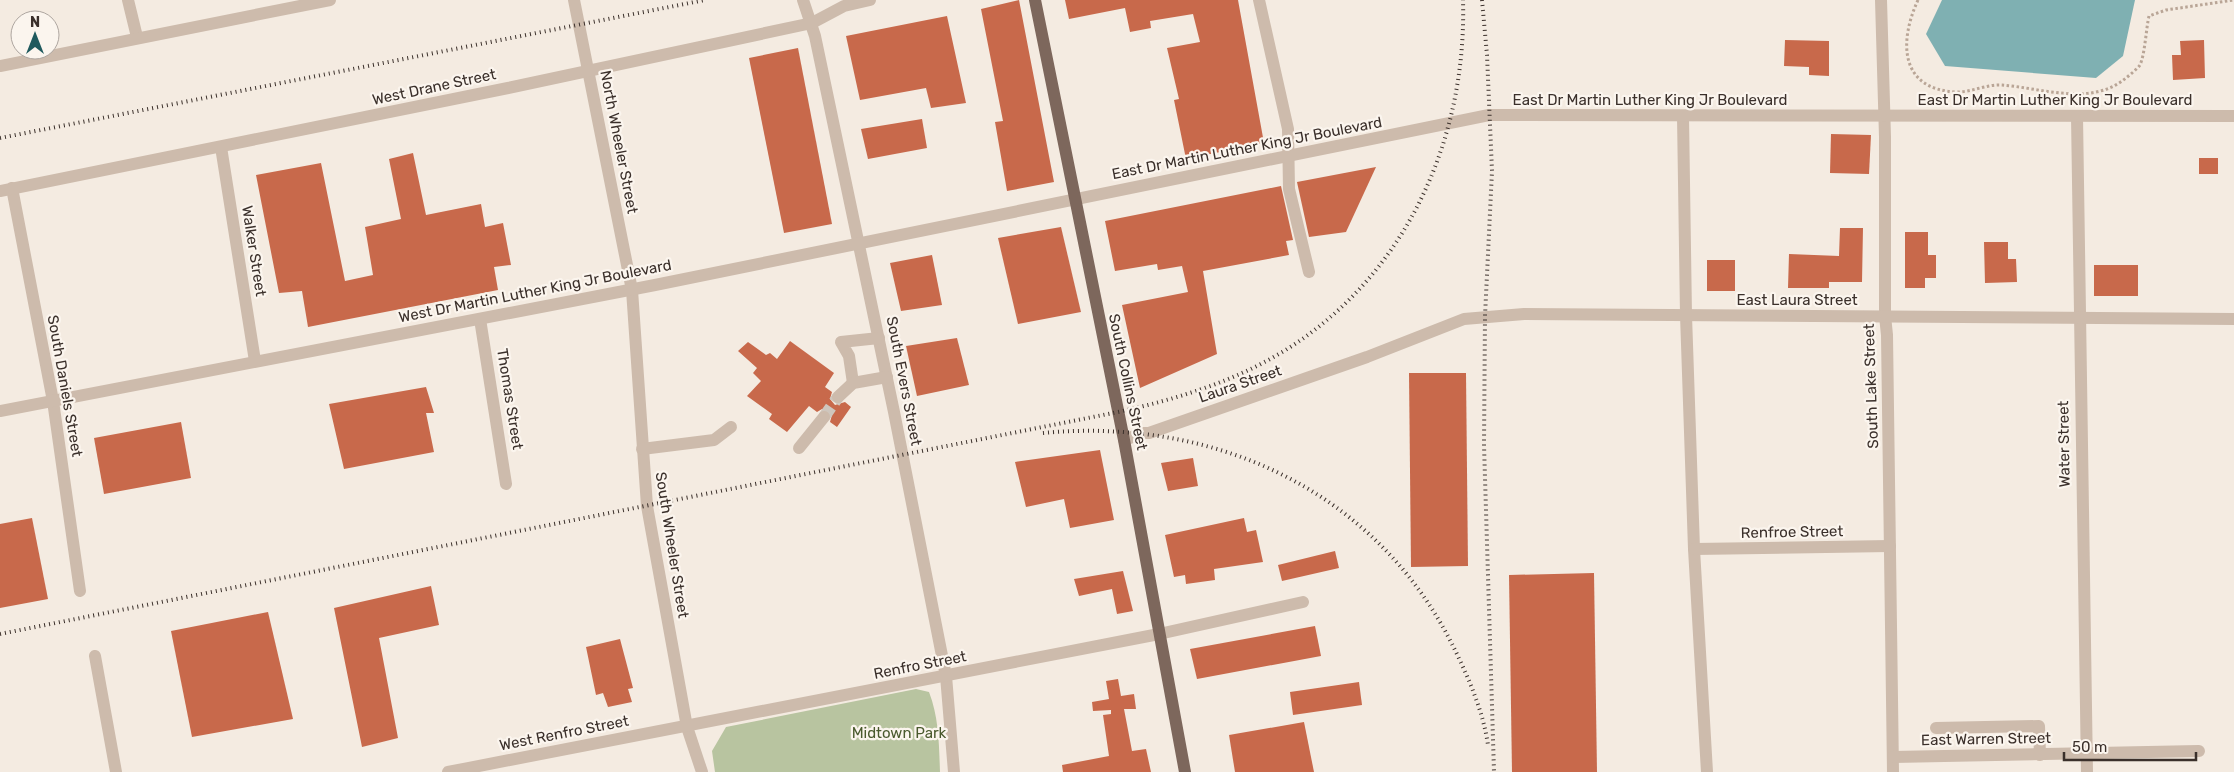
<svg xmlns="http://www.w3.org/2000/svg" width="2234" height="772" viewBox="0 0 2234 772" font-family="Rubik,sans-serif">
<style>
.green{fill:#b8c4a0}
.water{fill:#7fb0b2}
.building{fill:#c8694b}
.lines{fill:none;stroke-linecap:round;stroke-linejoin:round}
.minor-tunnel{stroke:#cfc6bd;stroke-width:12;stroke-dasharray:12 6;stroke-linecap:butt}
.path{stroke:#b9a596;stroke-width:3;stroke-dasharray:2.5 2.5;stroke-linecap:butt}
.minor{stroke:#cdbbac;stroke-width:12}
.major{stroke:#7d675c;stroke-width:12}
.rail{stroke:#3b302b;stroke-width:4;stroke-dasharray:1 4;stroke-linecap:butt}
.labels{text-anchor:middle;stroke-width:4.5;stroke-linejoin:round;paint-order:stroke}
.street-label{font-size:15px;fill:#3b302b;stroke:#fbf5ee}
.park-label{font-size:15px;fill:#4a5a2e;stroke:#fbf5ee}
</style>
<rect width="100%" height="100%" fill="#f4ebe1"/>
<path class="green" d="M916,689L929,692C939,718 939,744 940,772H715L712,751L726,727Z"/>
<polygon class="water" points="1942,0 2135,0 2123,56 2096,78 1945,66 1926,34"/>
<g class="building">
<polygon points="1019,0 1054,182 1007,191 995,122 1003,121 981,9"/>
<polygon points="1065,0 1238,0 1264,143 1186,159 1174,100 1179,99 1167,48 1200,42 1193,14 1150,21 1151,28 1130,32 1125,8 1069,19"/>
<polygon points="947,16 966,103 931,108 926,88 860,100 846,36"/>
<polygon points="1785,40 1829,41 1829,76 1809,75 1809,67 1784,66"/>
<polygon points="2204,40 2205,78 2173,80 2172,55 2181,55 2180,41"/>
<polygon points="798,48 832,224 784,233 749,58"/>
<polygon points="922,119 927,148 868,159 861,129"/>
<polygon points="1831,134 1871,135 1869,174 1830,173"/>
<polygon points="413,153 426,215 481,204 485,227 503,223 511,265 494,267 498,290 308,327 302,291 279,293 256,175 321,163 345,281 373,275 365,227 401,219 389,159"/>
<rect x="2199" y="158" width="19" height="16"/>
<polygon points="1376,167 1346,232 1309,237 1297,182"/>
<polygon points="1281,186 1293,240 1286,241 1289,255 1203,271 1217,354 1140,388 1122,305 1188,292 1182,266 1158,270 1157,264 1115,271 1105,221"/>
<polygon points="1061,227 1081,312 1018,324 998,238"/>
<polygon points="1840,228 1863,228 1862,282 1829,282 1829,288 1788,288 1789,254 1839,256"/>
<polygon points="1905,232 1928,232 1928,255 1936,255 1936,278 1925,278 1925,288 1905,288"/>
<polygon points="1984,242 2008,242 2008,259 2016,259 2017,282 1985,283"/>
<polygon points="932,255 942,305 901,311 890,263"/>
<rect x="1707" y="260" width="28" height="31"/>
<rect x="2094" y="265" width="44" height="31"/>
<polygon points="957,338 969,385 917,396 906,346"/>
<polygon points="790,341 834,373 825,387 832,392 830,399 835,405 845,402 851,407 837,427 830,422 832,415 829,410 822,409 817,412 809,406 787,432 769,419 772,414 747,396 761,381 753,373 757,368 738,351 748,342 766,355 770,353 777,359"/>
<polygon points="1409,373 1466,373 1468,566 1411,567"/>
<polygon points="426,387 434,413 426,413 434,452 344,469 329,404"/>
<polygon points="181,422 191,478 104,494 94,438"/>
<polygon points="1100,450 1114,520 1070,528 1064,499 1026,507 1015,462"/>
<polygon points="1193,458 1198,486 1168,491 1161,463"/>
<polygon points="32,518 48,599 0,608 0,524"/>
<polygon points="1244,518 1247,532 1256,530 1263,562 1214,569 1215,580 1186,584 1185,575 1174,577 1165,535"/>
<polygon points="1335,551 1339,568 1282,581 1278,565"/>
<polygon points="1123,571 1133,611 1117,614 1112,589 1079,596 1074,579"/>
<polygon points="1594,573 1597,772 1512,772 1509,575"/>
<polygon points="431,586 439,625 379,638 398,738 362,747 334,608"/>
<polygon points="268,612 293,719 192,737 171,631"/>
<polygon points="1315,626 1321,656 1197,679 1190,649"/>
<polygon points="620,639 633,688 628,689 632,702 608,707 603,693 596,695 586,647"/>
<polygon points="1118,679 1121,696 1134,694 1136,709 1124,709 1132,751 1146,749 1151,772 1063,772 1062,765 1109,756 1103,715 1111,714 1111,710 1093,711 1092,702 1109,699 1106,681"/>
<polygon points="1359,682 1362,705 1293,715 1290,692"/>
<polygon points="1304,722 1314,772 1235,772 1229,735"/>
</g>
<g class="lines">
<polyline class="minor-tunnel" points="824,417 838,397"/>
<path class="path" d="M1918,0C1899,41 1899,90 1957,92C1972,92 1987,84 2002,85C2042,88 2091,107 2126,78C2130,75 2137,69 2140,65C2145,54 2146,29 2149,16L2166,10L2234,0"/>
<g class="minor">
<polyline points="128,0 137,37"/>
<polyline points="574,0 632,290 647,506 687,727 702,772"/>
<polyline points="803,0 815,36 894,412 946,676 954,772"/>
<polyline points="1259,0 1288,129 1289,189 1309,272"/>
<polyline points="1881,0 1885,137 1885,316 1887,335 1893,772"/>
<polyline points="0,66 330,0"/>
<polyline points="1683,116 1686,315 1694,549 1707,772"/>
<polyline points="2077,116 2087,772"/>
<polyline points="221,147 255,361"/>
<polyline points="12,188 53,401 80,591"/>
<polyline points="0,191 508,88 812,23 844,6 870,0"/>
<polyline points="480,319 506,484"/>
<polyline points="853,383 849,356 841,342 879,338"/>
<polyline points="838,397 853,383 887,377"/>
<polyline points="0,411 655,285 1489,115 2234,116"/>
<polyline points="1124,440 1143,433 1149,433 1367,357 1464,319 1524,314 2234,319"/>
<polyline points="799,448 824,417"/>
<polyline points="642,449 714,440 731,427"/>
<polyline points="1694,549 1890,546"/>
<polyline points="95,656 116,772"/>
<polyline points="1936,728 2039,726 2040,755"/>
<polyline points="1893,757 2199,751"/>
<polyline points="448,772 1159,634 1303,602"/>
</g>
<polyline class="major" points="1035,0 1124,440 1185,772"/>
<g class="rail">
<polyline points="1482,0 1487,55 1492,171 1485,316 1484,445 1494,772"/>
<polyline points="0,138 705,0"/>
<path d="M1043,433C1211,417 1372,488 1451,642C1467,674 1483,710 1488,745"/>
<path d="M0,634L1118,412C1177,399 1233,382 1284,351C1406,276 1467,139 1463,0"/>
</g>
</g>
<g class="labels">
<g class="street-label">
<text transform="translate(434 87) rotate(-12)" y="5">West Drane Street</text>
<text x="1650" y="105">East Dr Martin Luther King Jr Boulevard</text>
<text x="2055" y="105">East Dr Martin Luther King Jr Boulevard</text>
<text transform="translate(619 142) rotate(79)" y="5">North Wheeler Street</text>
<text transform="translate(1247 148) rotate(-11)" y="5">East Dr Martin Luther King Jr Boulevard</text>
<text transform="translate(254 251) rotate(81)" y="5">Walker Street</text>
<text transform="translate(535 291) rotate(-11)" y="5">West Dr Martin Luther King Jr Boulevard</text>
<text x="1797" y="305">East Laura Street</text>
<text transform="translate(904 381) rotate(79)" y="5">South Evers Street</text>
<text transform="translate(1128 382) rotate(78)" y="5">South Collins Street</text>
<text transform="translate(1240 384) rotate(-19)" y="5">Laura Street</text>
<text transform="translate(65 386) rotate(80)" y="5">South Daniels Street</text>
<text transform="translate(1871 386) rotate(-92)" y="5">South Lake Street</text>
<text transform="translate(510 399) rotate(81)" y="5">Thomas Street</text>
<text transform="translate(2064 444) rotate(-91)" y="5">Water Street</text>
<text transform="translate(1792 532) rotate(-1)" y="5">Renfroe Street</text>
<text transform="translate(672 545) rotate(81)" y="5">South Wheeler Street</text>
<text transform="translate(920 665) rotate(-11)" y="5">Renfro Street</text>
<text transform="translate(564 733) rotate(-11)" y="5">West Renfro Street</text>
<text transform="translate(1986 739) rotate(-1)" y="5">East Warren Street</text>
</g>
<g class="park-label">
<text x="899" y="738">Midtown Park</text>
</g>
</g>
<g transform="translate(35 35)"><circle r="24" fill="#fbf5ee" stroke="#aea6a0"/>
<path d="M0-4L9 19L0 12L-9 19Z" fill="#1f5a5e"/>
<text y="-8" font-size="14" font-weight="bold" text-anchor="middle" fill="#3b302b">N</text>
</g>
<path d="M2064 752v8h132v-8" fill="none" stroke="#3b302b" stroke-width="2.5"/>
<text x="2072" y="752" font-size="15" fill="#3b302b" stroke="#fbf5ee" stroke-width="4" paint-order="stroke">50 m</text>
</svg>
